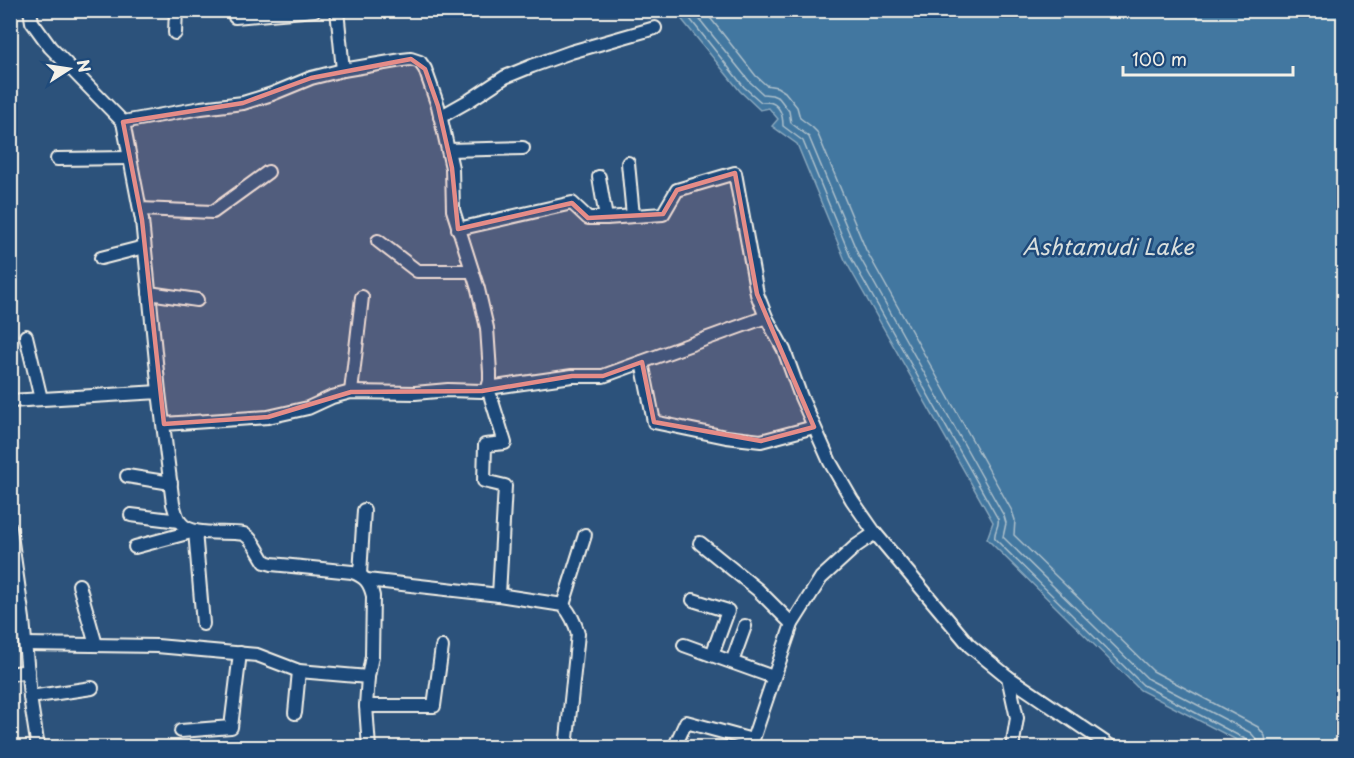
<svg xmlns="http://www.w3.org/2000/svg" width="1354" height="758" viewBox="0 0 1354 758" font-family="'Playpen Sans',sans-serif">
<style>
.water{fill:#4377a0;stroke:#8aa8bd;stroke-width:1.5}
.lines{fill:none;stroke-linecap:round;stroke-linejoin:round}
.shore{stroke:#adc0cb;stroke-width:1.5}
.street-casing{stroke:#f4f1e8;stroke-width:16}
.street{stroke:#1f4a7a;stroke-width:12}
.marked{fill:#e58c88;fill-opacity:0.2;stroke:#e58c88;stroke-width:4.5;stroke-linejoin:round}
.labels{text-anchor:middle;stroke-width:5;stroke-linejoin:round;paint-order:stroke}
.water-label{font-size:22px;font-style:italic;fill:#d9dfdd;stroke:#1f4a7a}
</style>
<rect width="100%" height="100%" fill="#2c527b"/>
<filter id="ink" filterUnits="userSpaceOnUse"><feTurbulence type="fractalNoise" baseFrequency=".0167" numOctaves="2"/><feDisplacementMap in="SourceGraphic" scale="12" xChannelSelector="R" yChannelSelector="G"/><feConvolveMatrix kernelMatrix="1 2 1 2 8 2 1 2 1" color-interpolation-filters="sRGB"/></filter>
<g filter="url(#ink)">
<polygon class="water" points="675,11 1343,11 1343,747 1250,747 1140,690 987,539 993,522 845,260 797,144 772,126 778,119 769,108 760,110 740,91"/>
<g class="lines">
<g class="shore">
<path d="M683,10L744,87L761,102C763,102 770,102 772,103C781,107 783,118 783,126L803,141L851,258L998,519C1000,526 993,532 995,539L1143,685L1247,740L1250,743L1251,748"/>
<polyline points="692,10 750,82 763,94 772,95 779,98 789,111 791,123 809,137 858,254 1004,516 1006,523 1003,537 1148,679 1251,733 1257,740 1258,748"/>
<polyline points="704,10 756,76 766,85 777,87 785,92 797,107 800,118 812,127 817,132 866,250 1012,511 1015,520 1014,535 1153,671 1258,727 1265,736 1267,748"/>
</g>
<defs>
<g id="street">
<polyline points="30,10 32,22 50,47 123,122 201,108 243,103 272,94 311,78 343,70 402,60 411,59 420,62 425,69 438,106 452,168 453,210 478,289 487,328 490,372 490,381 488,388 482,391 448,390 415,393 351,392 332,397 308,408 268,417 164,424"/>
<polyline points="337,10 343,70"/>
<polyline points="235,17 315,10"/>
<polyline points="175,33 176,10"/>
<polyline points="440,117 470,100 505,77 532,66 571,52 655,28"/>
<polyline points="123,122 142,220 159,392"/>
<polyline points="448,150 523,148"/>
<polyline points="57,159 130,158"/>
<polyline points="628,163 633,216"/>
<polyline points="599,177 606,218"/>
<polyline points="140,209 213,212 268,172"/>
<polyline points="458,229 572,203 588,218 606,218 663,214 677,190 735,173 757,294 766,317 784,350 801,397 830,462 852,500 875,533 970,646 1008,677 1017,718 1012,748"/>
<polyline points="378,241 417,271 472,271"/>
<polyline points="101,258 144,247"/>
<polyline points="149,293 197,300"/>
<polyline points="26,336 41,399"/>
<polyline points="642,362 654,422 726,437 761,441 814,427"/>
<polyline points="351,392 362,297"/>
<path d="M10,401L159,392L173,504C175,509 176,517 180,522C191,538 226,530 244,534C254,540 258,552 265,562L272,564L352,572C365,576 370,583 373,596L372,656L368,677L366,706L369,748"/>
<polyline points="127,476 171,483"/>
<polyline points="131,515 179,521"/>
<polyline points="10,528 23,619 30,697 38,748"/>
<polyline points="700,543 758,590 792,624"/>
<polyline points="135,547 195,531 203,624"/>
<polyline points="360,574 364,510"/>
<path d="M367,580L499,595L563,605C571,614 575,622 578,634L566,748"/>
<polyline points="79,585 96,645"/>
<polyline points="499,595 505,486 484,481 485,445 505,443 488,388 572,376 603,376 766,317"/>
<polyline points="693,600 728,611 712,655"/>
<polyline points="563,605 585,535"/>
<polyline points="26,644 157,646 257,655 299,671 368,677"/>
<polyline points="684,645 773,677"/>
<polyline points="732,662 745,626"/>
<polyline points="10,674 28,671"/>
<polyline points="1008,677 1113,748"/>
<polyline points="30,697 92,688"/>
<polyline points="366,706 434,706 442,647"/>
<polyline points="295,713 299,671"/>
<polyline points="181,731 231,727 240,653"/>
<polyline points="674,748 686,722 752,740"/>
<polyline points="750,748 792,624 821,578 856,546 875,533"/>
</g>
</defs>
<use href="#street" class="street-casing"/>
<use href="#street" class="street"/>
</g>
</g>
<path class="marked" d="M411,59L425,69L438,106L452,168L458,229L572,203L588,218L663,214L677,190L735,173L757,294L814,427L761,441L654,422L642,362L603,376H572L482,391L351,392L268,417L164,424L142,220L123,122L243,103L311,78Z"/>
<g class="labels">
<g class="water-label">
<text x="1108" y="255">Ashtamudi Lake</text>
</g>
</g>
<rect width="1354" height="758" fill="none" stroke="#1f4a7a" stroke-width="36"/>
<rect x="18" y="18" width="1318" height="722" fill="none" stroke="#f4f1e8" stroke-width="2" filter="url(#ink)"/>
<g transform="translate(69 69) rotate(78)" stroke="#1f4a7a" stroke-width="4.5" paint-order="stroke">
<path d="M0-4.5L10 22L0 15L-10 22Z" fill="#f4f1e8"/>
<text y="-9" font-size="16" font-weight="bold" text-anchor="middle" fill="#f4f1e8">N</text>
</g>
<path d="M1123 66v9h170v-9" fill="none" stroke="#f4f1e8" stroke-width="3"/>
<text x="1132" y="66" font-size="18" fill="#f4f1e8" stroke="#1f4a7a" stroke-width="4.5" paint-order="stroke">100 m</text>
</svg>
